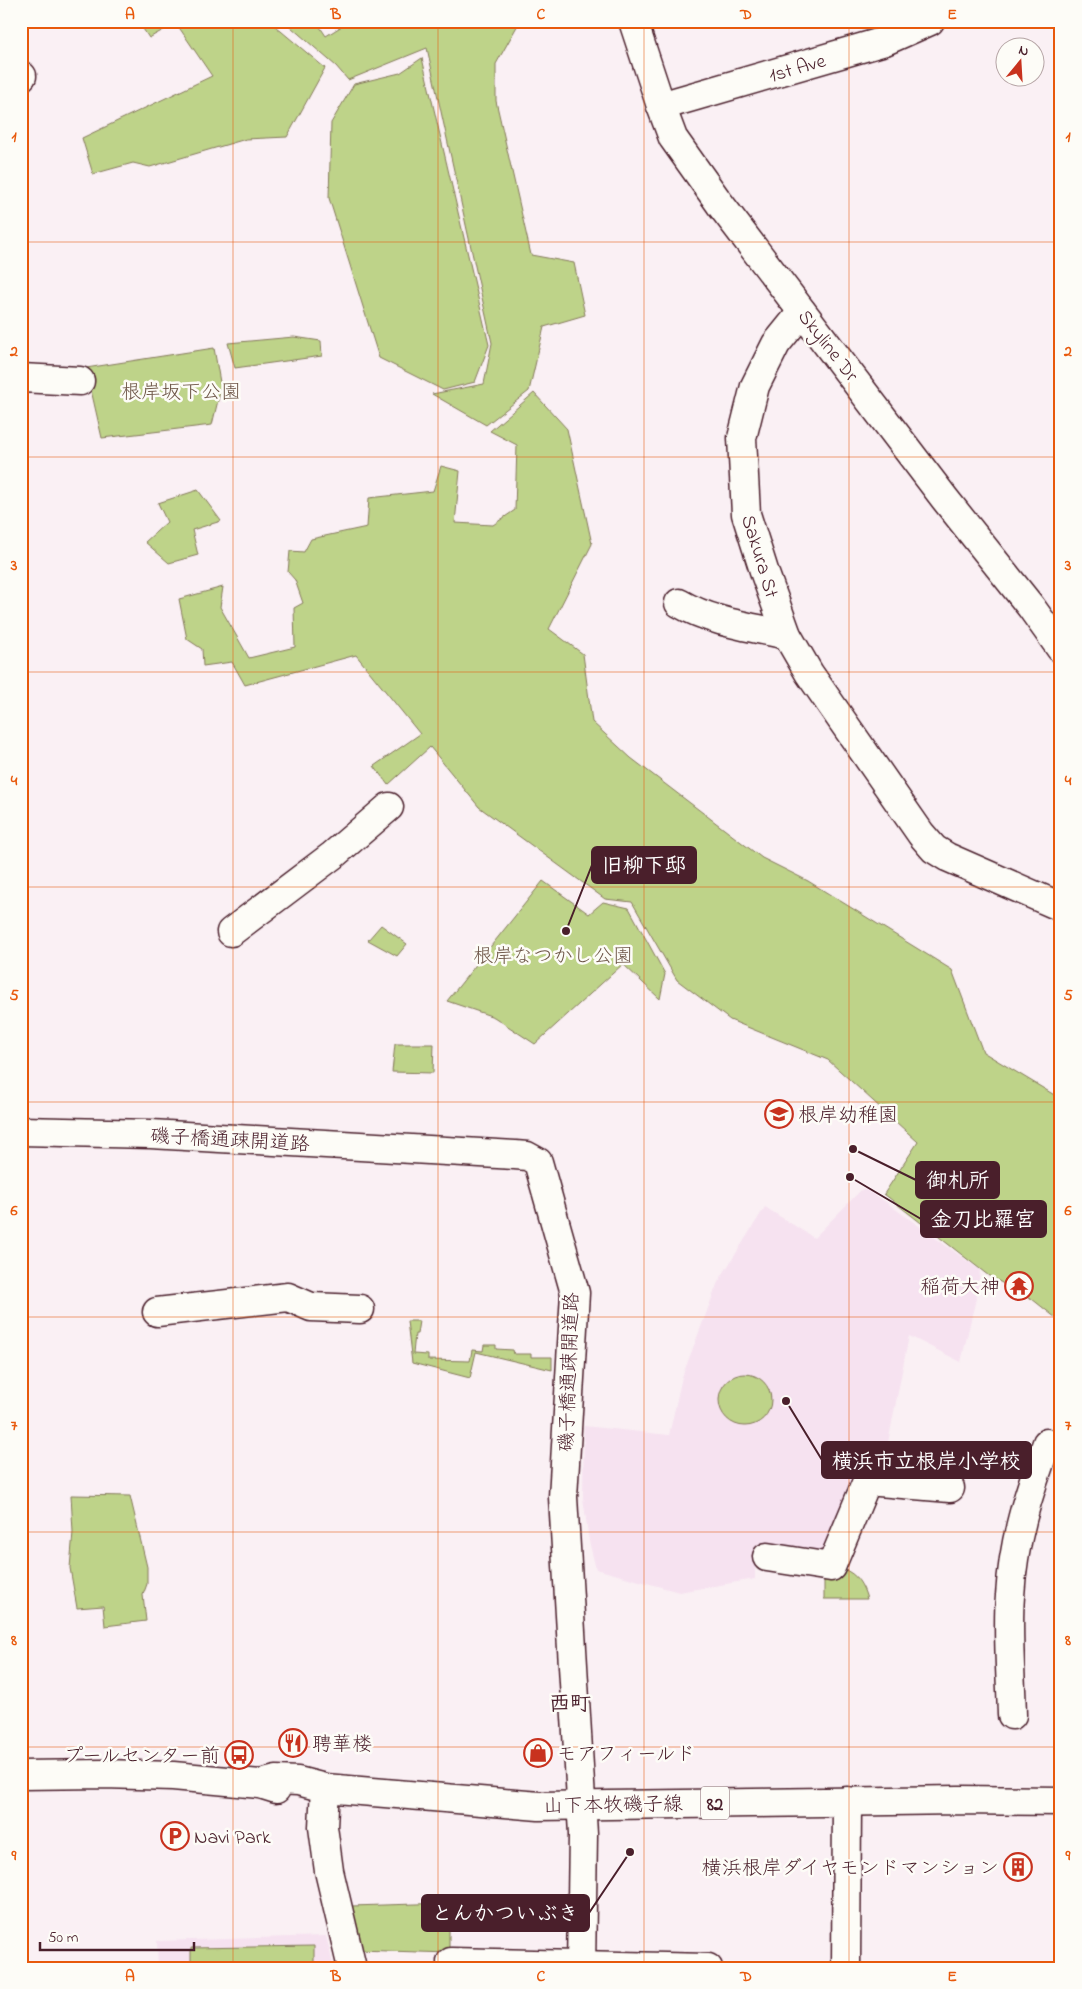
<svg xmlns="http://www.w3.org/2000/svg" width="1082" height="1989" viewBox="0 0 1082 1989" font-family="'Indie Flower','Klee One',sans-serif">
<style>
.built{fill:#f6e2f0}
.green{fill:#bed389;stroke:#84795a}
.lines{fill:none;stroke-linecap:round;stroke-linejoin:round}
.minor-casing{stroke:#4a1f2b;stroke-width:31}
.major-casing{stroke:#4a1f2b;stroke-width:31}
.minor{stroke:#fdfcf7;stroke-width:28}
.major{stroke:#fdfcf7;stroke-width:28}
.grid{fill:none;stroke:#e8590c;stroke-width:1;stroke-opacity:0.55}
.labels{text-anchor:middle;stroke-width:5;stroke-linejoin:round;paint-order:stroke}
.shield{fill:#fdfcf7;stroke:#806168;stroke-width:1}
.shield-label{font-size:19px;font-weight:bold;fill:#4a1f2b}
.street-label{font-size:20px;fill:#4a1f2b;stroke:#fdfcf7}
.park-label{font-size:20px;fill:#6d5547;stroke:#fdfcf7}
.poi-label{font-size:20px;fill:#4a1f2b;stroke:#fdfcf7;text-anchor:start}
.neighbourhood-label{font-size:21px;font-weight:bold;fill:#4a1f2b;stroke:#fdfcf7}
.leader{fill:none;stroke:#4a1f2b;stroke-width:2}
.callout-dot{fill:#4a1f2b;stroke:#fdfcf7;stroke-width:2}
.callout{fill:#4a1f2b;stroke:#4a1f2b;stroke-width:2}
.callout-label{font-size:21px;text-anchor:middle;font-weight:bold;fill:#fff}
.neatline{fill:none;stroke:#e8590c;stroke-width:2}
.grid-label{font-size:16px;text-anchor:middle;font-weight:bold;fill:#e8590c}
</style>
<rect width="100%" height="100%" fill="#faf0f4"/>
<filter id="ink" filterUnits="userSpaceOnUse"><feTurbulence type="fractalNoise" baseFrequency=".02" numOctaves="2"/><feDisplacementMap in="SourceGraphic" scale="10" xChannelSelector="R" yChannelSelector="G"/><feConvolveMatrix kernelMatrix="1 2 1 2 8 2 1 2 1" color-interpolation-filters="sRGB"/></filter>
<g filter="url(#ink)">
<g class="built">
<polygon points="862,1189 869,1190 980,1270 978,1290 961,1362 909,1336 882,1473 825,1573 755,1565 755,1579 679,1592 596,1569 589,1541 583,1498 584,1426 669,1435 682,1377 718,1282 765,1207 814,1238"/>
<polygon points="326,1936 334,1968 158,1968 157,1941"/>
</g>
<g class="green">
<polygon points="138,21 269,21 325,68 287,137 246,139 150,167 133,163 93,174 82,138 212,76 176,23 149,38"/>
<polygon points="284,21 316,21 326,36 350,21 520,21 496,64 496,101 531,255 574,263 585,315 544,327 529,391 486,425 432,394 484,384 492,343 427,48 348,80 336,66"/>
<polygon points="422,58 489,345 475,382 443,390 379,358 329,198 331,123 354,84 400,73"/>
<polygon points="294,337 321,341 322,356 235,368 228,343"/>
<polygon points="214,348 221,388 212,425 102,438 86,368"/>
<polygon points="534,393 567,429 592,544 549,629 583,654 592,722 631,758 762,858 808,881 952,970 983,1052 1061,1099 1061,1322 1032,1299 989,1276 884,1194 918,1142 828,1060 730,1020 677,980 632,902 605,899 479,807 430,747 388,785 374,766 420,734 356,655 245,685 232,662 203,666 202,649 187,639 179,599 223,587 220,607 249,658 295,647 294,608 303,603 295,580 288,572 290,551 304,552 311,539 367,527 369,498 433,491 441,466 460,471 455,523 493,525 515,510 517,445 490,431"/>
<polygon points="198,490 221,521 192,530 198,555 169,563 145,542 167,522 158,503"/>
<polygon points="543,881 589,914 603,902 629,908 665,974 660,999 623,964 535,1044 494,1017 447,1001"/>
<polygon points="381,925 407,944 397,956 368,940"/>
<polygon points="395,1044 434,1044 433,1073 392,1072"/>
<polygon points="407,1321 419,1321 417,1334 415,1334 413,1354 428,1355 428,1360 470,1361 472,1350 483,1351 484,1345 496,1345 496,1349 513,1350 514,1354 531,1354 531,1357 552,1357 552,1370 476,1352 470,1378 412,1363"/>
<circle cx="745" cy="1400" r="26"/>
<polygon points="71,1495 130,1496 147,1567 147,1584 143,1595 146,1621 105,1626 103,1606 77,1608 70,1568 73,1532"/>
<path d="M843,1569C857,1574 863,1585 867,1599H824V1573Z"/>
<polygon points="449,1903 449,1953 358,1950 351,1906"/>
<polygon points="314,1946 314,1968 191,1968 191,1948"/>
</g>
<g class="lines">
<defs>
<g id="minor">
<polyline points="633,21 661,106 673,138 720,204 945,499 1031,607 1061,649"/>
<polyline points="21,77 22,76"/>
<polyline points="661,106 885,41 930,21"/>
<polyline points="802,312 776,344 755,386 742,438 746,514 765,574 787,635 809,673 921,834 934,849 947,857 1061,907"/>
<polyline points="21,378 80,381"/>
<path d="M679,603C711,622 751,627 787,635"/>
<polyline points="231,932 333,855 389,807"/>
<polyline points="21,1131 151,1134 515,1155 527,1156 538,1162 575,1293 563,1497 583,1834 581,1968"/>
<polyline points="157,1312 288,1297 311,1307 360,1309"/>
<polyline points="767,1557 831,1567 867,1481 950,1488"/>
<path d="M1012,1715C1011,1677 1007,1633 1010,1596C1013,1542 1028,1493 1047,1443"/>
<polyline points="325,1788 323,1827 329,1871 352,1968"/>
<polyline points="451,1962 708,1968"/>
<polyline points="846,1968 847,1801"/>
</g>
<g id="major">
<polyline points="21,1775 104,1774 173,1776 260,1784 276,1789"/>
<polyline points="260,1784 276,1780 298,1781 325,1788 539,1806 959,1800 1061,1801"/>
</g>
</defs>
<use href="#minor" class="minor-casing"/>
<use href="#major" class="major-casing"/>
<use href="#minor" class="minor"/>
<use href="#major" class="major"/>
</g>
</g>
<path class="grid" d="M233,21V1968M438,21V1968M644,21V1968M849,21V1968M21,242H1061M21,457H1061M21,672H1061M21,887H1061M21,1102H1061M21,1317H1061M21,1532H1061M21,1747H1061"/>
<defs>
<symbol id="school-ring" viewBox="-11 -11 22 22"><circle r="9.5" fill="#fdfcf7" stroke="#c8321e" stroke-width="1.5"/><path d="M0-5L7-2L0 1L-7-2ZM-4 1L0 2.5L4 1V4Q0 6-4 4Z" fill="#c8321e"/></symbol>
<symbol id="temple-ring" viewBox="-11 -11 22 22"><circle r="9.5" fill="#fdfcf7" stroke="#c8321e" stroke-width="1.5"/><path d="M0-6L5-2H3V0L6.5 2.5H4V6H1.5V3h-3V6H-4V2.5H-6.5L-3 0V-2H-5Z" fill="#c8321e"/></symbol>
<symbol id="restaurant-ring" viewBox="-11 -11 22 22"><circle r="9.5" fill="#fdfcf7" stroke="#c8321e" stroke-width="1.5"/><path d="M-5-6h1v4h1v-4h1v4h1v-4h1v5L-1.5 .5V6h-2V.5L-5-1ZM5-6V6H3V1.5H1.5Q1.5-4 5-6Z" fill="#c8321e"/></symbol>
<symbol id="shop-ring" viewBox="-11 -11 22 22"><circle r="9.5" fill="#fdfcf7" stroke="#c8321e" stroke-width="1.5"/><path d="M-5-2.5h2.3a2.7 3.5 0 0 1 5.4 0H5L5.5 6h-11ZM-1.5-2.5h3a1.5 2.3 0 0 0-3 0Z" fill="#c8321e"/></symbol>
<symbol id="bus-ring" viewBox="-11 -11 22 22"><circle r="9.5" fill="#fdfcf7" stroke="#c8321e" stroke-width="1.5"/><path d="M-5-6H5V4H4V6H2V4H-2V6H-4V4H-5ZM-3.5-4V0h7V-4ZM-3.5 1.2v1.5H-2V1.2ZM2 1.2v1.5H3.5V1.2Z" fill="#c8321e"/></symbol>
<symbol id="parking-ring" viewBox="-11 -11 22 22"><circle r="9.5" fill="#fdfcf7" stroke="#c8321e" stroke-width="1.5"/><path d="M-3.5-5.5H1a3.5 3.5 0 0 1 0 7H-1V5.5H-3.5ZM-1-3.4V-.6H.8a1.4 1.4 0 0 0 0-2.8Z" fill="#c8321e"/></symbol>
<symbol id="building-ring" viewBox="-11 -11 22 22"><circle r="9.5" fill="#fdfcf7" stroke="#c8321e" stroke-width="1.5"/><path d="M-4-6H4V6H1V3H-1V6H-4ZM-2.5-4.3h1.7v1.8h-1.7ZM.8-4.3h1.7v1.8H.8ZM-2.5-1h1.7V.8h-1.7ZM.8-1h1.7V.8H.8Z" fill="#c8321e"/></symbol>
</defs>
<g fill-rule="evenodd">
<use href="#school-ring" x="763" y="1098" width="32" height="32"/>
<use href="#temple-ring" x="1003" y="1270" width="32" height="32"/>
<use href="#restaurant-ring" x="277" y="1727" width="32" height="32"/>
<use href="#shop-ring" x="522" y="1737" width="32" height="32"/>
<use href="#bus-ring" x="223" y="1739" width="32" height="32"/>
<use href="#parking-ring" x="159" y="1820" width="32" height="32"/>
<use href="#building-ring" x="1002" y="1851" width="32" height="32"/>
</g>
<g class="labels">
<rect class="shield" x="701" y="1786.5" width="28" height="33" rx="4"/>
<g class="shield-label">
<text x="715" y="1810">82</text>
</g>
<g class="street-label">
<text transform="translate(797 67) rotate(-16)" y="7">1st Ave</text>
<text transform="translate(829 345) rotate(52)" y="7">Skyline Dr</text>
<text transform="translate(761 556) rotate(73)" y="7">Sakura St</text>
<text transform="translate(230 1139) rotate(3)" y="7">磯子橋通疎開道路</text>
<text transform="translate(568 1372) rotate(-88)" y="7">磯子橋通疎開道路</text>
<text transform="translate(613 1804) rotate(-1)" y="7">山下本牧磯子線</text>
</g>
<g class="park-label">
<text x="181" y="398">根岸坂下公園</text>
<text x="553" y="962">根岸なつかし公園</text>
</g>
<g class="poi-label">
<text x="798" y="1121">根岸幼稚園</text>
<text x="1000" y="1293" text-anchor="end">稲荷大神</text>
<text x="312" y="1750">聘華楼</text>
<text x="557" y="1760">モアフィールド</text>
<text x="220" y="1762" text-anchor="end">プールセンター前</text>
<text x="194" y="1843">Navi Park</text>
<text x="999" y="1874" text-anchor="end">横浜根岸ダイヤモンドマンション</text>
</g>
<g class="neighbourhood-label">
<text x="570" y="1710">西町</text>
</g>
</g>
<path class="leader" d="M566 931L592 865M853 1149L916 1180M850 1177L921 1219M786 1401L822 1460M630 1852L589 1913"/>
<g class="callout-dot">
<circle cx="566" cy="931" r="5"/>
<circle cx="853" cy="1149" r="5"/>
<circle cx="850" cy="1177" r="5"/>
<circle cx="786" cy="1401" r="5"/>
<circle cx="630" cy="1852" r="5"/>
</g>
<g class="callout">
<rect x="592" y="847" width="104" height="36" rx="5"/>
<rect x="916" y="1162" width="83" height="36" rx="5"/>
<rect x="921" y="1201" width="125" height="36" rx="5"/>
<rect x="822" y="1442" width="209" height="36" rx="5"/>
<rect x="422" y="1895" width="167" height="36" rx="5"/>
</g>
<g class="callout-label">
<text x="644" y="872">旧柳下邸</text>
<text x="958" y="1187">御札所</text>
<text x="983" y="1226">金刀比羅宮</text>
<text x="926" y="1468">横浜市立根岸小学校</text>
<text x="505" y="1920">とんかついぶき</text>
</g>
<rect width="1082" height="1989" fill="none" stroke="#fdfcf7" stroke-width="55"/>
<g transform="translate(1020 62) rotate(18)"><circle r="24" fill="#fdfcf7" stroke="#b5a4a5"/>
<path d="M0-4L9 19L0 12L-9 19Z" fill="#c8321e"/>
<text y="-8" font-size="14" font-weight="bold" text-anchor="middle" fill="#4a1f2b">N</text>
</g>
<path d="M40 1942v8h154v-8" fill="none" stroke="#4a1f2b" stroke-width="2.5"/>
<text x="48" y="1942" font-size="15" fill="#4a1f2b" stroke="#fdfcf7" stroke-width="4" paint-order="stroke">50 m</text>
<rect x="28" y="28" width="1026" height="1934" class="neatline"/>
<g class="grid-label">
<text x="130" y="19">A</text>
<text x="336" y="19">B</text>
<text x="541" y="19">C</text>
<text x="746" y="19">D</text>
<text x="952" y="19">E</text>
<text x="14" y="141">1</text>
<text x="1068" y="141">1</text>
<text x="14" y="356">2</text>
<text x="1068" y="356">2</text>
<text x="14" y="570">3</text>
<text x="1068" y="570">3</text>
<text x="14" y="785">4</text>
<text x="1068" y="785">4</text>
<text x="14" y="1000">5</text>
<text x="1068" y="1000">5</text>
<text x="14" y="1215">6</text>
<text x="1068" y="1215">6</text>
<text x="14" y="1430">7</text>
<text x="1068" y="1430">7</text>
<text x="14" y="1645">8</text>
<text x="1068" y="1645">8</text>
<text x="14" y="1860">9</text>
<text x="1068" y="1860">9</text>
<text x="130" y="1981">A</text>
<text x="336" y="1981">B</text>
<text x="541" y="1981">C</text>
<text x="746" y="1981">D</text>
<text x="952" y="1981">E</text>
</g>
</svg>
